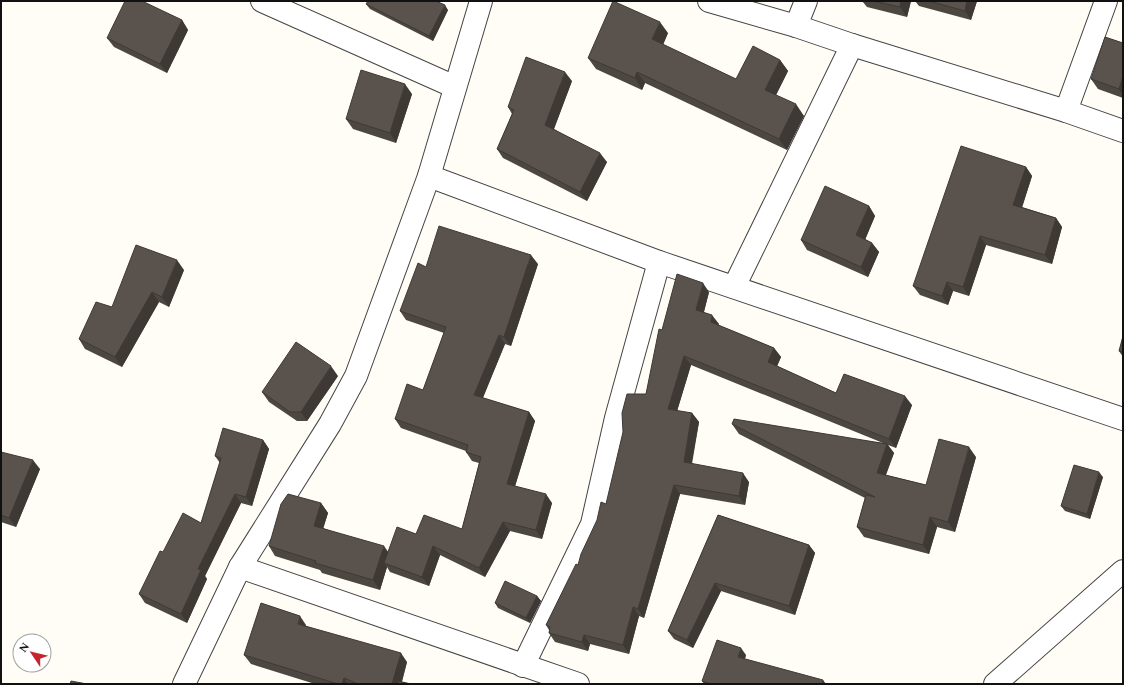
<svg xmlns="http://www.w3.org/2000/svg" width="1124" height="685" viewBox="0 0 1124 685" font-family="Spectral,serif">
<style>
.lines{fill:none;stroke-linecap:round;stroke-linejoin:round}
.street-casing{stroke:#444;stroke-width:24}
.street{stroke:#fff;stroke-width:22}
.wall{fill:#4d4742}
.shaded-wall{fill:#3f3936}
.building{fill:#5a524d;stroke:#3f3936}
</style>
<rect width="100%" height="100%" fill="#fffdf5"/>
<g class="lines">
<defs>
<g id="street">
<polyline points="262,1 455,87"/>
<polyline points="709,1 796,26 852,45 1066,111 1123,131"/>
<polyline points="796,26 806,1"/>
<polyline points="1066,111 1106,1"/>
<polyline points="429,176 659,262 1123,419"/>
<polyline points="734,287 852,45"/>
<polyline points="240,567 578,684"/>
<polyline points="523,666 592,524 616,418 659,262"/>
<polyline points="184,684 240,567 330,424 356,376 429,176 481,1"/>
<polyline points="995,684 1123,571"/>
</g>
</defs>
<use href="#street" class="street-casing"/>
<use href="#street" class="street"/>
</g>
<g class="wall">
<polygon points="862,1 911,1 907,17 867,7"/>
<polygon points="915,1 977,1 971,20 919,6"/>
<polygon points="366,4 448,10 433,41 370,9"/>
<polygon points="182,20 188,30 167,73 114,47 107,38"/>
<polygon points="668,33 663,45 736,79 780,60 788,71 776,95 804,116 787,150 645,83 642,90 596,69 588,58"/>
<polygon points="1123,43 1123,98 1098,89 1091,79"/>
<polygon points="572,81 554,129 607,162 587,201 503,158 497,149 512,114 508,107"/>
<polygon points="412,94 396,143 353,129 346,119"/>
<polygon points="1026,167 1032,176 1022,207 1056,218 1062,227 1052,264 986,245 969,296 953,291 948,305 920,295 913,286"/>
<polygon points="869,206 875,216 865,239 872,243 879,252 868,277 807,250 801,240"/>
<polygon points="538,264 511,346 505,344 483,398 529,412 535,421 515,486 552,503 542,539 510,531 485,577 440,555 429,586 390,572 387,567 380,590 322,573 320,570 275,556 269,546 321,503 328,513 323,528 388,552 416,534 462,529 479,463 472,461 466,452 466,451 401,428 395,419 423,390 444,333 406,320 400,311 426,267"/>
<polygon points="184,270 169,307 159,302 122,367 85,349 79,339 112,307"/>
<polygon points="709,292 704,312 719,324 718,325 774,348 781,357 777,366 836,393 912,405 896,448 888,445 894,453 886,475 926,485 976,457 955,532 937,527 929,554 864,537 857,527 865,498 739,434 732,424 883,443 691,365 677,411 692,413 699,422 692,464 749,482 745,505 680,494 644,618 639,616 629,654 590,644 588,651 555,642 549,633 549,630 546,625 578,565 606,504 646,394 662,330"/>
<polygon points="1123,336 1123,357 1119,351"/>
<polygon points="338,376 307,421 297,421 269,402 262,392"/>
<polygon points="263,440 269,449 252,506 241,503 205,576 207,579 187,623 145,603 139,594 163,552 201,523 220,463 215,456"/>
<polygon points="1,452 40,469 16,527 1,522"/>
<polygon points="1103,477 1090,519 1065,511 1061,506"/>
<polygon points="718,515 809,545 815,553 795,615 721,591 693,648 674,639 668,631"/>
<polygon points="537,596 541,601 530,623 498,608 495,603"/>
<polygon points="306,625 306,626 407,662 402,682 411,684 315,684 251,664 244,655"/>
<polygon points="746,655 745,659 822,684 704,684 702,681"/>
</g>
<g class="shaded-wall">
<polygon points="901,1 911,1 907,17 900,7"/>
<polygon points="967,1 977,1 971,20 965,11"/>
<polygon points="445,5 448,10 433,41 429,36"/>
<polygon points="182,20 188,30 167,73 160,64"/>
<polygon points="660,22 668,33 660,51 652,39"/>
<polygon points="780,60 788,71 773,101 765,90"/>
<polygon points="565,72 572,81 552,134 545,125"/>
<polygon points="637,72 645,83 642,90 635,78"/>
<polygon points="1123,76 1123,95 1119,89"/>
<polygon points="405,84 412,94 396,143 390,133"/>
<polygon points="796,104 804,116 787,150 779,139"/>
<polygon points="600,153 607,162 587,201 580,192"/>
<polygon points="1026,167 1032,176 1020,214 1013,205"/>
<polygon points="869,206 875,216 863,245 856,235"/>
<polygon points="1056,218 1062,227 1052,264 1045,255"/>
<polygon points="980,236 986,245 969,296 963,287"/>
<polygon points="872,243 879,252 868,277 861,267"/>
<polygon points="531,255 538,264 511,346 504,337"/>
<polygon points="177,260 184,270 169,307 162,297"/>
<polygon points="947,282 953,291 948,305 942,296"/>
<polygon points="703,283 709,292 702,319 696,310"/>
<polygon points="152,292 159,302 122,367 115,357"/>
<polygon points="712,315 719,324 717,331 711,322"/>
<polygon points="499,335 505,344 480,404 474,395"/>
<polygon points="774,348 781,357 775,371 768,362"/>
<polygon points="684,356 691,365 675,418 668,409"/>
<polygon points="331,366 338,376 307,421 301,412"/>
<polygon points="905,396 912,405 896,448 889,439"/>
<polygon points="529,412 535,421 513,493 507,484"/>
<polygon points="692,413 699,422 690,471 684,462"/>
<polygon points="263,440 269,449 252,506 246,497"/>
<polygon points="887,444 894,453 883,482 877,473"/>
<polygon points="969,447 976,457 955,532 948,522"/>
<polygon points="33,460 40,469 16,527 9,518"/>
<polygon points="1099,472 1103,477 1090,519 1087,514"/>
<polygon points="743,473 749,482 745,505 739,496"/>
<polygon points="674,485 680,494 644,618 638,609"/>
<polygon points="235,494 241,503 205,576 207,579 187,623 181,614 198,569"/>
<polygon points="546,494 552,503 542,539 536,530"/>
<polygon points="321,503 328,513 321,536 314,526"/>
<polygon points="930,517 937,527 929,554 923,545"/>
<polygon points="503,522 510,531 485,577 479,568"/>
<polygon points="809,545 815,553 795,615 789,606"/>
<polygon points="384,546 391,556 384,563 387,567 380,590 373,580"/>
<polygon points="433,546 440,555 429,586 422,577"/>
<polygon points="715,583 721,591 693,648 687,640"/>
<polygon points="537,596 541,601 530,623 526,618"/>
<polygon points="633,607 639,616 629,654 623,645"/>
<polygon points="300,616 306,625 304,632 298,624"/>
<polygon points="584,635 590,644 588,651 582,642"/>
<polygon points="741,648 746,655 743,664 738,657"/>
<polygon points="401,653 407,662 401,684 392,684"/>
<polygon points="344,678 348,684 342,684"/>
<polygon points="823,680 826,684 822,684"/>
</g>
<g class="building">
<polygon points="125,1 142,1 182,20 160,64 107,38"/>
<polygon points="368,1 436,1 445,5 429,36 366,4"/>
<polygon points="613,1 660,22 652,39 736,79 753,46 780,60 765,90 796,104 779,139 637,72 635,78 588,58"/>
<polygon points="873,1 901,1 900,7"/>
<polygon points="929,1 967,1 965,11"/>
<polygon points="1105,37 1123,43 1123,76 1119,89 1091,79"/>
<polygon points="526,57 565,72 545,125 600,153 580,192 497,149 514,110 508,107"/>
<polygon points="361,70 405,84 390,133 346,119"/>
<polygon points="961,146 1026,167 1013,205 1056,218 1045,255 980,236 963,287 947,282 942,296 913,286"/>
<polygon points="825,186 869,206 856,235 872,243 861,267 801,240"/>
<polygon points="439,226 531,255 504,337 499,335 474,395 529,412 507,484 546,494 536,530 503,522 479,568 433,546 422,577 384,563 397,527 416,534 424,515 462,529 481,457 466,452 468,445 395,419 407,384 423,390 446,327 400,311 418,263 426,267"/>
<polygon points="136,245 177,260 162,297 152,292 115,357 79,339 96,302 112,307"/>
<polygon points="677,274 703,283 696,310 712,315 711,322 774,348 768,362 836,393 844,374 905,396 889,439 684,356 668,409 692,413 684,462 743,473 739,496 674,485 638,609 633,607 623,645 584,635 582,642 549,633 550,627 546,625 576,564 578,565 581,554 597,520 601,502 606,504 623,432 622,413 627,394 646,394 659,329 662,330"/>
<polygon points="1123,336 1123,352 1119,351"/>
<polygon points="296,342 331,366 301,412 290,412 262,392"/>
<polygon points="734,419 887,444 877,473 926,485 939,439 969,447 948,522 930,517 923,545 857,527 866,495 875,497 732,424"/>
<polygon points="223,428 263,440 246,497 235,494 198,569 201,570 181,614 139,594 160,551 163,552 183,513 201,523 221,458 215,456"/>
<polygon points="1,452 33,460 9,518 1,515"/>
<polygon points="1074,465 1099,472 1087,514 1061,506"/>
<polygon points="288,494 321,503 314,526 384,546 373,580 315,563 316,561 269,546 281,504"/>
<polygon points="718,515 809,545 789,606 715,583 687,640 668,631"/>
<polygon points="505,581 537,596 526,618 495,603"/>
<polygon points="261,603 300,616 298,624 401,653 392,684 358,684 344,678 342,684 338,684 244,655"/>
<polygon points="717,640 741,648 738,657 823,680 822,684 711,684 702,681"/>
<polygon points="71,681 87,684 70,684"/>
<polygon points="398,681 411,684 398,684"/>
</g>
<rect width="1124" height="685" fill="none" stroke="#111111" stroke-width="4"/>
<g transform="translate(32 653) rotate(305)"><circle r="19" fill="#ffffff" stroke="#a0a0a0"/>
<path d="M0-3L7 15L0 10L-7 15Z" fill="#c4262e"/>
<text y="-6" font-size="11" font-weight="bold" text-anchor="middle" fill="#111111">N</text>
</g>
</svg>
